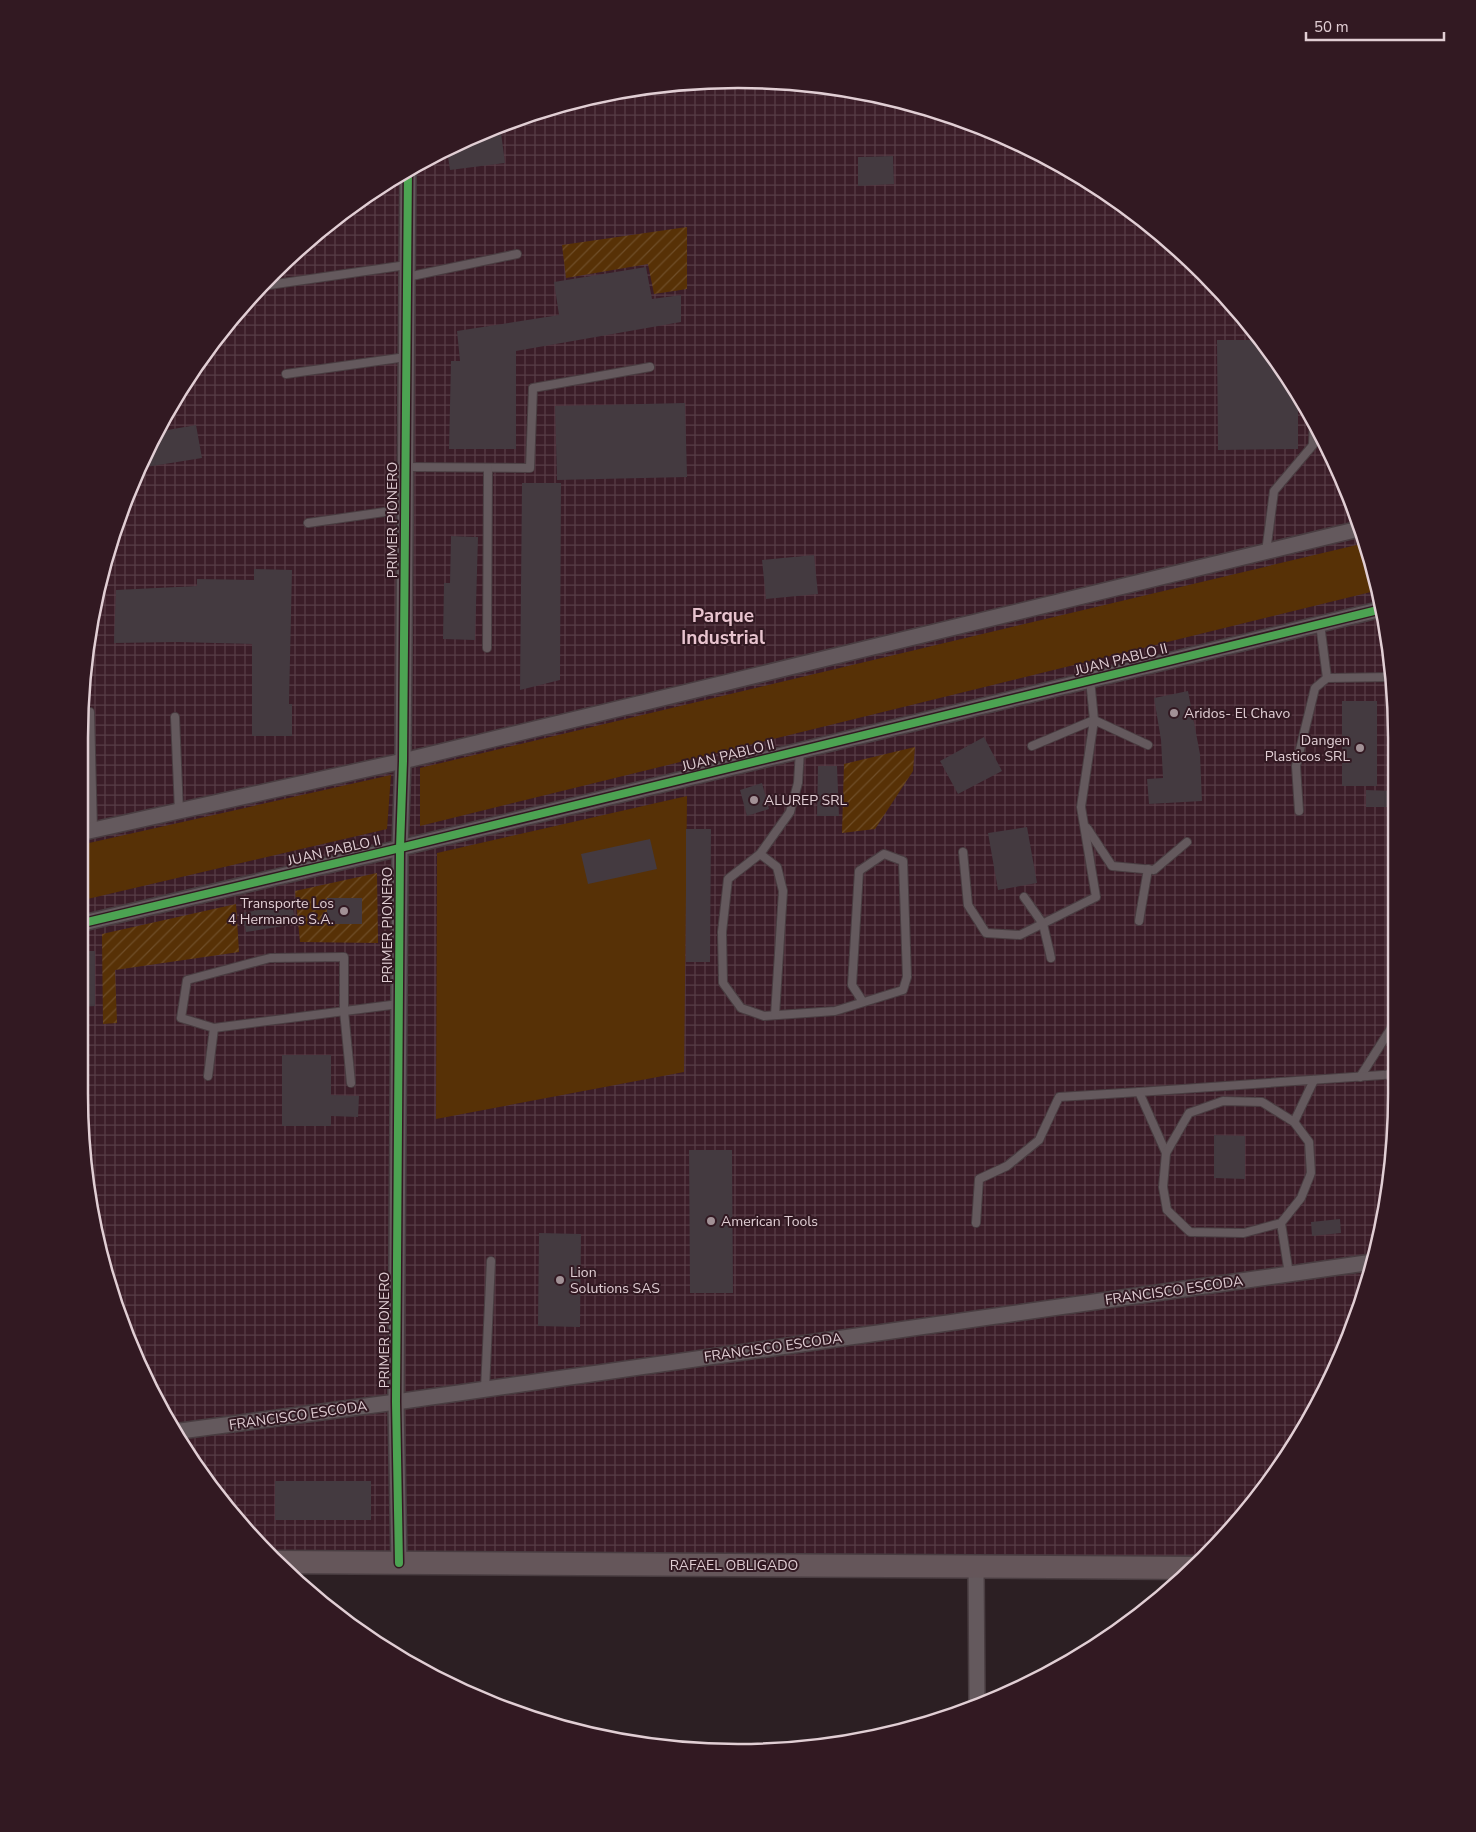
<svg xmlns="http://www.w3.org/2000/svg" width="1476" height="1832" viewBox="0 0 1476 1832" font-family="'Nunito Sans',sans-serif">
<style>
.industrial{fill:url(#industrial-grid)}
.green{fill:#573106}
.garden{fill:url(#garden-furrows)}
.building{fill:#443a40}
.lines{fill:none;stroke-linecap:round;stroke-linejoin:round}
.lane-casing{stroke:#493d41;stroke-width:10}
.street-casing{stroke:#493d41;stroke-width:18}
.secondary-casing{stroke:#493d41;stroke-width:25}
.lane{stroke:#64595d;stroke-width:8}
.street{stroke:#64595d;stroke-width:15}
.secondary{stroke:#65565a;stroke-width:22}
.cycleway-casing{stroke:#321922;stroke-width:11}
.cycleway{stroke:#4ca352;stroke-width:8}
.poi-dot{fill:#a29196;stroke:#321922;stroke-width:2}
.labels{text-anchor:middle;stroke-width:4;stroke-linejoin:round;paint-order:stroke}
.street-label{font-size:14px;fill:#e1ced4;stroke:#321922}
.poi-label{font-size:14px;fill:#e1ced4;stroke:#321922;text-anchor:start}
.district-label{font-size:19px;font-weight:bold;fill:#e8c4cf;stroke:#321922}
.rim{fill:none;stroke:#e1ced4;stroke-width:2.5}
</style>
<defs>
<pattern id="industrial-grid" width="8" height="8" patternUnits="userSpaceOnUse" patternTransform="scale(1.25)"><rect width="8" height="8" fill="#3b1d28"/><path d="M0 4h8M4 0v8" fill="none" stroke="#573d46"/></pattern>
<pattern id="garden-furrows" width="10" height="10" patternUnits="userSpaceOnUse" patternTransform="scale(1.25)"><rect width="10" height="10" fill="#573106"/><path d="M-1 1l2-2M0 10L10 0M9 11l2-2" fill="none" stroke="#6f4e29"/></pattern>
</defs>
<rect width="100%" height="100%" fill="#2c1f23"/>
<polygon class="industrial" points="781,80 909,101 1030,147 1140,215 1234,304 1309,409 1375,567 1396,695 1397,1094 1385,1222 1347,1347 1261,1495 1193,1568 272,1560 167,1423 101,1264 79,1094 80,695 114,526 167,409 242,304 304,242 409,167 526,114 652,84"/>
<g class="green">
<polygon points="1365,543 1375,567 1379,590 420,826 420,768"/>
<polygon points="391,775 387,829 79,901 80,845"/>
<polygon points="687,796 684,1072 436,1119 437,853"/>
</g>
<g class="garden">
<polygon points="687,227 687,289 654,294 648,264 566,278 562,245"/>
<polygon points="915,747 913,771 875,829 842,833 844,764"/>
<polygon points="377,873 378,943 300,942 295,891"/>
<polygon points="236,904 239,952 115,970 117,1023 103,1024 102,934"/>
</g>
<g class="building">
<polygon points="500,125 505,163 450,170 447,150"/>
<polygon points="893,156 894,184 858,186 858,157"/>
<polygon points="646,267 652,299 681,295 681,322 516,351 516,449 449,449 451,361 460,361 457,331 559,315 554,282"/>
<polygon points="1217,340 1260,340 1298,393 1298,449 1218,450"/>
<polygon points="685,403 687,477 557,480 555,406"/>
<polygon points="196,425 202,458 140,468 156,432"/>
<polygon points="522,483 561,483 560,680 520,690"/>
<polygon points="451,536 478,537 475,640 443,639 444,583 450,583"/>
<polygon points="814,555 818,594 766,599 762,560"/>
<polygon points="254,569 292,570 289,704 292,704 292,736 252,736 252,644 178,642 114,643 116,590 197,586 197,579 254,580"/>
<polygon points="1188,691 1200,754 1202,801 1149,804 1147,779 1163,778 1161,740 1154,698"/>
<rect x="1342" y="701" width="35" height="85"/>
<polygon points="984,737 1002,771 958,794 940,761"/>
<polygon points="818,766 837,766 839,816 817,816"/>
<polygon points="762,783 769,809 747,816 740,790"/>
<polygon points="1366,790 1394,791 1394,807 1366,807"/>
<polygon points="1027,827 1037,883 998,890 988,833"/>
<polygon points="686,829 711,829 710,962 686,962"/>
<polygon points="650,839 657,869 588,884 581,854"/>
<rect x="327" y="898" width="35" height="26"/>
<polygon points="292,904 296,924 246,932 242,913"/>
<polygon points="79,951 95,951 95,1006 79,1007"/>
<polygon points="282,1055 331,1055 331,1095 359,1096 358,1117 331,1116 331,1126 282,1126"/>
<polygon points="1214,1135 1245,1136 1245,1179 1214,1178"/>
<polygon points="689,1150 732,1150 733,1293 690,1293"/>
<polygon points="1340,1219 1341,1233 1312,1236 1311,1222"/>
<polygon points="539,1233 581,1234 580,1327 538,1326"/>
<rect x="275" y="1481" width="96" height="39"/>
</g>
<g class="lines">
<defs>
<g id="lane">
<polyline points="407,277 517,254"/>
<polyline points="269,285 407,265"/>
<polyline points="286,374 406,357"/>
<polyline points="405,467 530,468 533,388 650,367"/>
<polyline points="308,523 405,509"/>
<polyline points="1266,552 1274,491 1313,445 1314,420"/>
<polyline points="1320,624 1327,678 1393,677"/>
<polyline points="487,648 488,468"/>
<polyline points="90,712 93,830"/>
<polyline points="175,717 179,811"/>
<polyline points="1032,746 1094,720 1090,679"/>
<polyline points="800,750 798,783 790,812 760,854 728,879 722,932 723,983 741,1008 764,1016 835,1011 903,990 907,977 903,861 884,854 859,871 852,985 863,1002"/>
<polyline points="1299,811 1296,766 1315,688 1327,678"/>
<polyline points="1087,828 1112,866 1154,870 1187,842"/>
<polyline points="963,852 968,905 986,933 1020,935 1096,897 1081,807 1094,720 1148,745"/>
<polyline points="760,854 777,867 783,891 775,1015"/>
<polyline points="1024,897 1043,924 1051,958"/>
<polyline points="1139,921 1148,869"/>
<polyline points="214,1028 399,1004"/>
<polyline points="208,1076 214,1028 181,1018 187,980 270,958 344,957 344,1011 351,1083"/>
<polyline points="1360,1077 1397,1019"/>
<polyline points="1139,1092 1397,1074"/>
<polyline points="1294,1122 1314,1080"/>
<polyline points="976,1223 979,1179 1007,1166 1039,1140 1059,1097 1139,1092 1166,1153"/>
<polyline points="1281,1223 1244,1233 1190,1232 1167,1210 1163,1187 1166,1153 1189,1113 1223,1101 1262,1102 1294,1122 1309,1142 1311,1173 1301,1198 1281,1223 1289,1274"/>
<polyline points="485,1389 491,1261"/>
</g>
<g id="street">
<polyline points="80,833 403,761 1359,529"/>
<polyline points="79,924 400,848 1382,609"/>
<polyline points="173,1432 396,1402 1373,1262"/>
<polyline points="399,1563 396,1402 400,848 403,761 408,168"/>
<polyline points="976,1567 977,1702"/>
</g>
<polyline id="secondary" points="275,1562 1193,1568"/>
</defs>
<use href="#lane" class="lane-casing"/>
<use href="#street" class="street-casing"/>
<use href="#secondary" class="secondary-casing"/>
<use href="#lane" class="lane"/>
<use href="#street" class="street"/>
<use href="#secondary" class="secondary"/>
<defs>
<g id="cycleway">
<polyline points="79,924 400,848 1382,609"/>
<polyline points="399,1563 396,1402 400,848 403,761 408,168"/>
</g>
</defs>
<use href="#cycleway" class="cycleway-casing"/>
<use href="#cycleway" class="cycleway"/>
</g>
<g class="poi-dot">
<circle cx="1174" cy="713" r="5"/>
<circle cx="1360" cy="748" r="5"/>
<circle cx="754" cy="800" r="5"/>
<circle cx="344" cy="911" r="5"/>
<circle cx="711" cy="1221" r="5"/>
<circle cx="560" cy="1280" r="5"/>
</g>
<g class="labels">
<g class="street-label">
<text transform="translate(392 520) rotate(-90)" y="5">PRIMER PIONERO</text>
<text transform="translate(1121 659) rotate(-14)" y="5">JUAN PABLO II</text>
<text transform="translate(728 755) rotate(-14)" y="5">JUAN PABLO II</text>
<text transform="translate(334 850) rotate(-13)" y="5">JUAN PABLO II</text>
<text transform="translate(387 925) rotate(-90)" y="5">PRIMER PIONERO</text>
<text transform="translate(1174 1290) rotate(-8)" y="5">FRANCISCO ESCODA</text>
<text transform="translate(384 1330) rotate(-90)" y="5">PRIMER PIONERO</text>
<text transform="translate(773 1347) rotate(-8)" y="5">FRANCISCO ESCODA</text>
<text transform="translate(298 1415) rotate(-8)" y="5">FRANCISCO ESCODA</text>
<text x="734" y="1570">RAFAEL OBLIGADO</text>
</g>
<g class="poi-label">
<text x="1184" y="718">Aridos- El Chavo</text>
<text x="1350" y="745" text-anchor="end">Dangen<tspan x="1350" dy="16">Plasticos SRL</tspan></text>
<text x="764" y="805">ALUREP SRL</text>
<text x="334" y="908" text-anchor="end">Transporte Los<tspan x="334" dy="16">4 Hermanos S.A.</tspan></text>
<text x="721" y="1226">American Tools</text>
<text x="570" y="1277">Lion<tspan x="570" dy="16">Solutions SAS</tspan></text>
</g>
<g class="district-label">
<text x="723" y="622">Parque<tspan x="723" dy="22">Industrial</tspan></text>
</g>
</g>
<path d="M0 0H1476V1832H0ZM738 88H738A650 650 0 0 1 1388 738V1094A650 650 0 0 1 738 1744H738A650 650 0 0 1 88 1094V738A650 650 0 0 1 738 88Z" fill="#321922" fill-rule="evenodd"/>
<path class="rim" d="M738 88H738A650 650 0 0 1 1388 738V1094A650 650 0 0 1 738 1744H738A650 650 0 0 1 88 1094V738A650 650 0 0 1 738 88Z"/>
<path d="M1306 32v8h138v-8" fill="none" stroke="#e1ced4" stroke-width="2.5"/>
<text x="1314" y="32" font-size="15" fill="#e1ced4" stroke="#321922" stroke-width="4" paint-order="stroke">50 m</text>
</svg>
